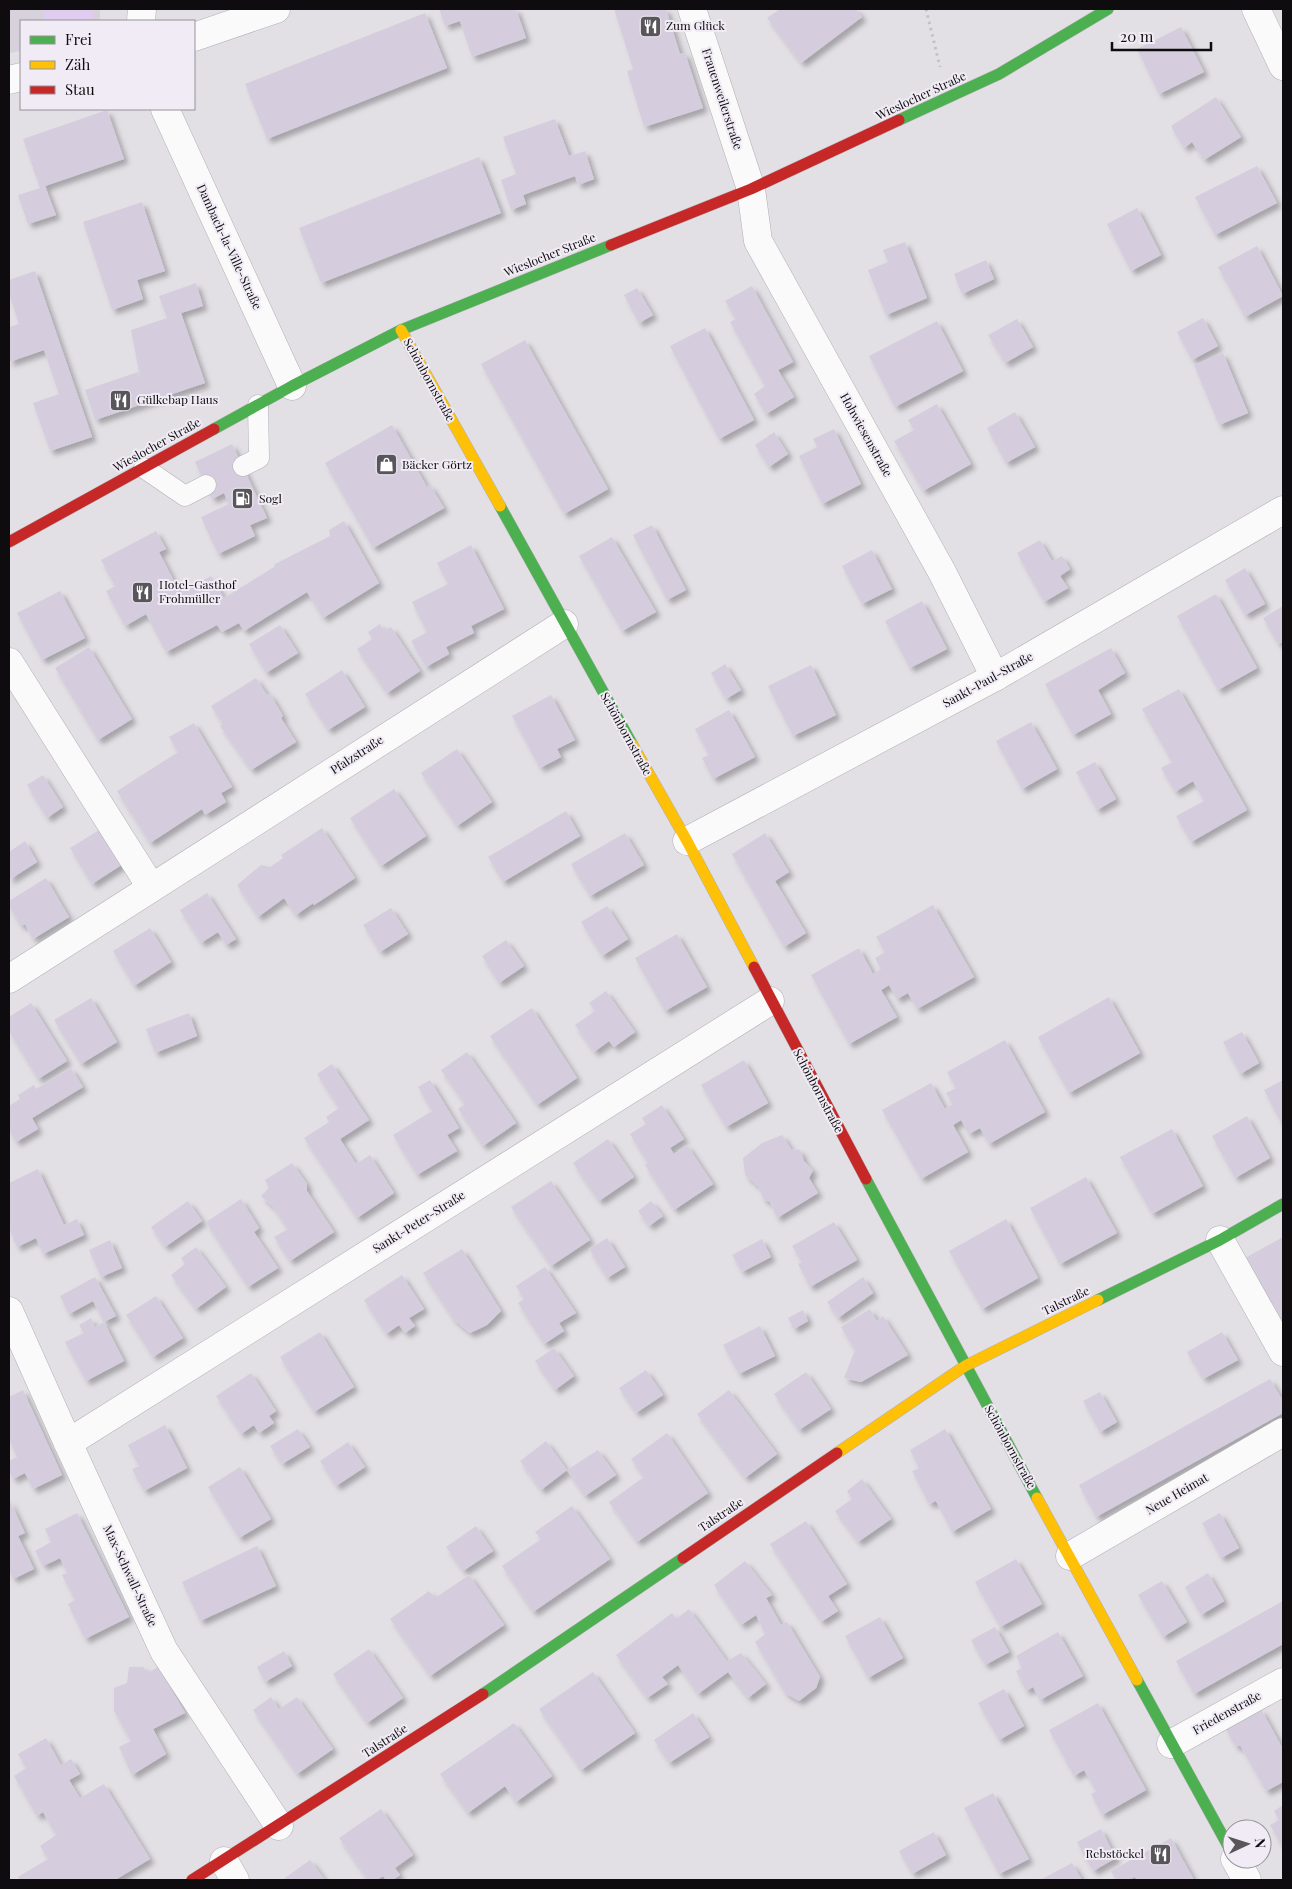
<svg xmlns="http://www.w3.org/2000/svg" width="1292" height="1889" viewBox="0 0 1292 1889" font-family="'Playfair Display',serif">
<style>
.built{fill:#d6d1db}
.green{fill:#decdee}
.building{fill:#d5cddd;filter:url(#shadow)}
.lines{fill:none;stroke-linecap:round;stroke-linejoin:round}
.lane-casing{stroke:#b1b0b4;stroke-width:21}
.street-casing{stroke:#b1b0b4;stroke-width:29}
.fast-casing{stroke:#b1b0b4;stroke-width:12}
.slow-casing{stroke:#b1b0b4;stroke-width:12}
.jam-casing{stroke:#b1b0b4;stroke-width:12}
.path{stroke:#c2c2c3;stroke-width:3;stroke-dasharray:2.5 4;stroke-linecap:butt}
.lane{stroke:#fbfafb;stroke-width:20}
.street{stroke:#fbfafb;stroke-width:28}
.fast{stroke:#4caf50;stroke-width:11}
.slow{stroke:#ffc107;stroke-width:11}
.jam{stroke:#c62828;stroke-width:11}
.labels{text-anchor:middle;stroke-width:4;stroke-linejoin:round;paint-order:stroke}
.poi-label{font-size:12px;fill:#0e0c0f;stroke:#f0ebf4;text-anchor:start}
.street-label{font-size:12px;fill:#0e0c0f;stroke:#f0ebf4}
</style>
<defs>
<filter id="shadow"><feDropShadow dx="4.5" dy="4.5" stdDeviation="2.5" flood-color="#0004"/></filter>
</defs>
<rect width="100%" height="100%" fill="#e2e0e5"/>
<polygon class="built" points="9,9 100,9 100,20 99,21 21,21 21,51 9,53"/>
<rect class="green" x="44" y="9" width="49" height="12"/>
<g class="building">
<polygon points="439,9 516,9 526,38 472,57 460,21 445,26"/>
<polygon points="614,9 666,9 680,54 685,53 703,108 644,127 627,71 633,69"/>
<polygon points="780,9 856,9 862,17 801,63 767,18"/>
<polygon points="425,13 447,68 267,139 245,84"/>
<polygon points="1181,27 1204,72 1159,94 1137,49"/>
<polygon points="1216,97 1241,137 1204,160 1192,142 1184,148 1171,126"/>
<polygon points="107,110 124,159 45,186 56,215 28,224 18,195 40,188 23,139"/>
<polygon points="555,119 569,156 585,151 594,179 578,185 575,176 523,195 526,204 511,210 501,180 516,174 503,137"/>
<polygon points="479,157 501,213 321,283 299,228"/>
<polygon points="1257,166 1277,203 1215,235 1195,197"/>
<polygon points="142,202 165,271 137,280 143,299 112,310 83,222"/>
<polygon points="1137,208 1161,255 1131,271 1107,224"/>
<polygon points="905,242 927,298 886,315 868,270 888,262 883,250"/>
<polygon points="1257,246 1283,296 1245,317 1218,267"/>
<polygon points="986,260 994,279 962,294 954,274"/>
<polygon points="35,271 92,437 50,451 33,403 59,394 44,350 9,362 9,327 19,324 9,294 9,280"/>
<polygon points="196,283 203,306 181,313 205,383 95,420 85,390 138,372 140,377 131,330 167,318 159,296"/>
<polygon points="752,286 793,362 778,370 794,397 766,414 754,394 765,386 730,322 736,319 725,301"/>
<polygon points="637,288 653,315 639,323 624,295"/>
<polygon points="1203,318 1218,346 1192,360 1177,332"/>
<polygon points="1017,319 1033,347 1005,363 988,335"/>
<polygon points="937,321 963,371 895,407 869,356"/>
<polygon points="705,328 754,420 719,439 670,346"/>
<polygon points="525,340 608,489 564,514 481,364"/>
<polygon points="1223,353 1248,413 1219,425 1194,365"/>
<polygon points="937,404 971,464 923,491 894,441 914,430 908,420"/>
<polygon points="1015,412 1035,447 1006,463 987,428"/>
<polygon points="392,425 427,487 430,485 444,508 373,548 325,463"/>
<polygon points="834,429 861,484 822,504 799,456 817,447 813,439"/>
<polygon points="774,432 788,454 769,467 755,445"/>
<polygon points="232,444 267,518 250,525 255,536 218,554 201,517 229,504 224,493 212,499 195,462"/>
<polygon points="344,521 379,583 323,618 307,592 244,631 239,623 222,632 217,625 166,652 146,614 125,626 106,591 115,586 101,560 156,531 166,549 159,552 180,593 211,576 224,598 274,567 275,564 330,536 329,530"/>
<polygon points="652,525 686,590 667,600 633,535"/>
<polygon points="612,537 656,612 622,631 579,556"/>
<polygon points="1040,540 1052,561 1062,556 1070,569 1060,576 1068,588 1044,602 1017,553"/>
<polygon points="471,545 504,609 471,626 474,633 446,647 449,654 426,667 411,641 427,632 412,602 448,584 437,563"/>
<polygon points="872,550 892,589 862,604 842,566"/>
<polygon points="1245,568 1265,604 1245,615 1225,580"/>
<polygon points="60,591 85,638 42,660 17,613"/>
<polygon points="1216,594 1257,668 1218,690 1177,616"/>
<polygon points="922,601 947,649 910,668 885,621"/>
<polygon points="1283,606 1283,642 1278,644 1263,618"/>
<polygon points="380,624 384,631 391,627 420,671 387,693 357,649 372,639 368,632"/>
<polygon points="280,625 298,653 266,673 249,644"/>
<polygon points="89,647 132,719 98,740 55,668"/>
<polygon points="1111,648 1125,673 1098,690 1111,714 1073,735 1045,684"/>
<polygon points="725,664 741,690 726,699 711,673"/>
<polygon points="811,665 836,715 793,736 768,686"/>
<polygon points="342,670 365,707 328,730 305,694"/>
<polygon points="256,678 267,695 270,694 283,716 281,718 296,742 251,770 220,726 223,724 211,706"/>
<polygon points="1179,689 1247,810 1191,842 1176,816 1204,801 1193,781 1175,792 1161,768 1172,762 1142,709"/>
<polygon points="551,695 575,740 557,749 561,757 540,768 512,716"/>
<polygon points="729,710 755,757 713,779 702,758 709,755 695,729"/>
<polygon points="1031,722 1057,769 1022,789 996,741"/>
<polygon points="194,723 232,787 221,793 226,802 205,815 202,809 150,843 117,791 178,752 169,737"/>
<polygon points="457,749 492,802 457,826 421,773"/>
<polygon points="1095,762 1116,799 1097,810 1076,772"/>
<polygon points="43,775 63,807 47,818 27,785"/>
<polygon points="394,789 426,836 381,866 350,818"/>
<polygon points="566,811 580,836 503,882 488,857"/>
<polygon points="104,827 126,862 92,884 70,848"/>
<polygon points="322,828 355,878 314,905 313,903 296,915 284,898 258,917 237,885 261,865 270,867 283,858 281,855"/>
<polygon points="625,833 644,865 590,896 571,864"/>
<polygon points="765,833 789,872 775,881 806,933 784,947 732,854"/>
<polygon points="25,841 37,862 9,880 9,852"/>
<polygon points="46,878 69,917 33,939 25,924 21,926 9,906 9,901"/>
<polygon points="207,893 236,939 226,945 218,932 201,943 180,910"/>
<polygon points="933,905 974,977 917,1009 908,993 897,999 889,985 881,990 897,1017 849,1044 811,975 859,948 873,974 881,969 875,958 885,952 876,937"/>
<polygon points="607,906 628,939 602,956 581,922"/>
<polygon points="391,908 408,934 380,952 363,925"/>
<polygon points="150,928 171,962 134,986 113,951"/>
<polygon points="677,934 707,987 665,1011 635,958"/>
<polygon points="506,940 524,966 499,983 482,956"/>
<polygon points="606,991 635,1032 614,1047 609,1041 594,1052 575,1025 595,1011 589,1003"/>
<polygon points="1109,997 1140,1053 1069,1093 1038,1037"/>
<polygon points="91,998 117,1042 81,1064 54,1020"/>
<polygon points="31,1003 67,1061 38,1079 9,1031 9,1017"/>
<polygon points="532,1008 577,1078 537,1105 490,1036"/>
<polygon points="189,1013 197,1036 155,1053 146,1029"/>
<polygon points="1242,1032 1259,1063 1240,1074 1223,1042"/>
<polygon points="1005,1040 1045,1112 989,1144 980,1128 969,1134 961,1120 953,1125 968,1152 921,1179 882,1110 931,1083 945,1109 953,1104 946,1093 956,1088 947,1072"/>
<polygon points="467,1052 516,1123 483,1146 458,1109 465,1104 441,1070"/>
<polygon points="744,1060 768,1103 726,1127 701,1085"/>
<polygon points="332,1064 369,1120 340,1139 356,1164 370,1155 394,1193 357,1218 304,1138 329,1122 326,1117 339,1108 317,1074"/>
<polygon points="71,1068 83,1087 32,1118 38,1129 16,1142 9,1130 9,1106 20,1099 18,1095 34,1085 36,1089"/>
<polygon points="430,1080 459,1128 447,1135 457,1151 417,1175 393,1135 432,1111 418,1087"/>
<polygon points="1283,1080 1283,1126 1264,1090"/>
<polygon points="662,1105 684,1139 670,1148 674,1154 687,1145 713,1184 674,1210 645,1165 648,1163 630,1134 646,1124 642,1118"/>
<polygon points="1247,1116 1270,1158 1235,1178 1212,1136"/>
<polygon points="1172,1129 1203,1186 1152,1214 1120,1157"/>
<polygon points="782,1135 791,1149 800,1150 804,1161 813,1170 809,1178 818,1193 777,1218 770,1202 763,1199 759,1187 745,1175 743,1158 762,1143"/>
<polygon points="608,1139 634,1177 599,1201 573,1163"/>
<polygon points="292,1163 307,1184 307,1191 334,1232 290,1261 274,1237 288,1229 273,1207 261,1196 269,1188 265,1180"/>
<polygon points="38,1169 64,1225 77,1219 84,1235 43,1254 36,1238 17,1247 9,1228 9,1183"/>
<polygon points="1086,1177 1117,1233 1060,1264 1030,1208"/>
<polygon points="551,1181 590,1240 551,1266 511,1207"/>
<polygon points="241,1199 259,1228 254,1232 278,1268 248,1287 206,1222"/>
<polygon points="188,1201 202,1221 165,1247 151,1227"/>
<polygon points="651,1201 663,1216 649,1226 638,1211"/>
<polygon points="1006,1219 1038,1278 982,1309 949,1251"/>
<polygon points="834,1222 857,1260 810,1287 798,1264 802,1262 792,1246"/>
<polygon points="1283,1237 1283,1326 1245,1258"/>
<polygon points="607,1238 625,1267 607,1278 589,1249"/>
<polygon points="762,1239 771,1257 742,1272 732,1255"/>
<polygon points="110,1240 122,1268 101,1277 89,1250"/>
<polygon points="196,1247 226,1287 196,1309 171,1275 185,1264 181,1258"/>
<polygon points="462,1249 501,1311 487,1325 470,1333 453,1319 423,1273"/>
<polygon points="545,1267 576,1313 559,1323 564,1331 544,1344 518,1303 524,1299 516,1286"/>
<polygon points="402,1275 424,1309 409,1318 415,1326 405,1333 399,1325 386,1334 364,1300"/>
<polygon points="95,1277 116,1316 104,1322 93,1301 69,1314 60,1296"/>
<polygon points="863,1277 873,1293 838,1318 827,1302"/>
<polygon points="156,1296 183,1338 153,1357 126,1315"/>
<polygon points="870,1309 877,1321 883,1316 908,1355 861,1382 844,1378 855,1350 841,1327"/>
<polygon points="803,1310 808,1321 794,1329 788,1318"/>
<polygon points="91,1318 95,1327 104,1322 124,1361 86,1381 65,1342 84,1333 79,1325"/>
<polygon points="760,1326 775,1356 739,1374 723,1345"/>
<polygon points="320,1332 354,1387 314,1412 280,1357"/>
<polygon points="1222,1332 1238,1360 1203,1379 1187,1352"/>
<polygon points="554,1348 574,1376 555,1390 535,1361"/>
<polygon points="646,1370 663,1395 636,1413 619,1388"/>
<polygon points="806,1372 831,1409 799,1430 774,1394"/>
<polygon points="251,1373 276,1411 269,1416 274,1423 259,1433 254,1425 241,1434 216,1396"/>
<polygon points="1270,1379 1283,1401 1283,1413 1096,1517 1079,1485"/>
<polygon points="23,1390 62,1475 33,1489 25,1473 13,1479 9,1471 9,1461 17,1457 9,1439 9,1397"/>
<polygon points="729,1390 777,1454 745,1478 697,1414"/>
<polygon points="1100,1392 1117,1422 1100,1432 1083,1401"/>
<polygon points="165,1425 187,1468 144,1491 132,1469 139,1466 128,1445"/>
<polygon points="298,1429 310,1447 282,1464 270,1446"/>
<polygon points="945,1429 991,1509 952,1532 936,1501 929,1504 912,1471 919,1468 910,1450"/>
<polygon points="667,1433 708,1493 637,1542 609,1502 644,1477 631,1459"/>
<polygon points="546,1441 567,1470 541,1490 520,1461"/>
<polygon points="348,1442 365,1467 336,1486 320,1461"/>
<polygon points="598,1450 616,1475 585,1496 567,1470"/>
<polygon points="240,1467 271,1519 239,1538 208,1487"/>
<polygon points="862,1479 891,1519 858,1542 835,1511 852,1499 847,1491"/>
<polygon points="9,1499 25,1533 18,1536 34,1569 13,1579 9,1571"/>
<polygon points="572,1506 610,1559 533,1612 502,1566 541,1539 535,1532"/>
<polygon points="77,1513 129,1617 85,1639 68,1604 75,1600 62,1575 67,1573 60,1558 43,1566 35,1551 51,1542 45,1529"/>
<polygon points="1220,1513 1239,1548 1221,1558 1202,1523"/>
<polygon points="806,1521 847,1584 828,1596 838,1611 821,1622 770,1544"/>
<polygon points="476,1526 493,1551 463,1571 446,1547"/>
<polygon points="257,1546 276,1586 200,1621 182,1582"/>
<polygon points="1016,1559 1042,1604 1000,1627 975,1582"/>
<polygon points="745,1561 772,1595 766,1598 781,1625 787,1622 820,1677 816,1688 799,1701 785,1693 755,1642 765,1634 756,1615 741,1625 714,1585"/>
<polygon points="1208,1573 1224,1601 1201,1615 1185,1587"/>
<polygon points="469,1575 504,1625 430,1676 390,1619 429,1591 435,1598"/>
<polygon points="1162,1581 1187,1622 1163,1637 1138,1595"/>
<polygon points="1283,1601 1283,1644 1194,1694 1176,1661"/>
<polygon points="689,1609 727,1661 741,1653 766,1684 748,1698 728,1672 698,1694 678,1665 662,1677 668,1684 647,1698 616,1655 672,1613 676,1619"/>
<polygon points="880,1617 903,1658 868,1678 845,1636"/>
<polygon points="995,1627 1009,1652 985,1665 971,1640"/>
<polygon points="1058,1632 1083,1676 1040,1700 1033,1687 1026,1691 1016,1671 1022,1668 1016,1656"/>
<polygon points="369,1649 403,1698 367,1723 333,1674"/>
<polygon points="284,1651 292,1666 265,1682 257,1667"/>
<polygon points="129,1667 143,1667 148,1673 158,1667 185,1713 153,1729 166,1754 132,1775 119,1747 131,1741 114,1711 114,1688 127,1683"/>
<polygon points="593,1672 635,1733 581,1770 539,1709"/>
<polygon points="1004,1689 1024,1726 999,1740 978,1703"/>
<polygon points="271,1697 279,1709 297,1697 333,1749 297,1774 253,1710"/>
<polygon points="1098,1703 1146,1790 1102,1815 1091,1794 1096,1791 1084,1770 1074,1776 1049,1730"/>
<polygon points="1261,1709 1283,1749 1283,1782 1266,1791 1240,1745 1236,1747 1225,1728"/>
<polygon points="693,1713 709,1737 669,1763 654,1740"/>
<polygon points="514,1723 552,1776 516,1802 505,1786 468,1813 440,1774"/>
<polygon points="46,1738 61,1765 71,1759 80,1774 69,1780 80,1798 104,1784 150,1859 115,1880 20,1880 18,1877 48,1859 40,1846 56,1835 43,1812 37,1816 14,1776 26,1768 18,1754"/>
<polygon points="993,1793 1029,1859 999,1874 964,1808"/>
<polygon points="1283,1805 1283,1843 1281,1844 1270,1825 1279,1820 1274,1811"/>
<polygon points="381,1809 413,1855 395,1868 400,1875 393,1880 386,1880 383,1876 377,1880 368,1880 339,1838"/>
<polygon points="1101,1829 1116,1858 1093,1871 1077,1842"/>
<polygon points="934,1832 946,1855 912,1874 899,1851"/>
<polygon points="1171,1838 1194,1880 1137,1880 1135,1877 1128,1880 1116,1880 1111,1871"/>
<polygon points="310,1860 325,1880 282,1880"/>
<polygon points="1072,1863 1082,1880 1040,1880"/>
</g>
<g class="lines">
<defs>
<g id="lane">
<polyline points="243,466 259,458 258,405"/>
<polyline points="144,468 185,496 206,485"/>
</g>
<g id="street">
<polyline points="692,9 751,189 758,241 942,572 995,677"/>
<polyline points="1256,9 1283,66"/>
<polyline points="141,21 142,9"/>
<polyline points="194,37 276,9"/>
<polyline points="9,80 21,77"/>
<polyline points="165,109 292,386"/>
<polyline points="9,662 151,887"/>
<polyline points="687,841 995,677 1283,510"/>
<polyline points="9,979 564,624"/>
<polyline points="1220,1240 1283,1352"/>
<polyline points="9,1311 68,1443 164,1651 279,1826"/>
<polyline points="68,1443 770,1001"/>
<polyline points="1070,1556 1283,1432"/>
<polyline points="1171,1744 1283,1682"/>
<polyline points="1235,1859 1247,1880"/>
<polyline points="224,1861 235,1880"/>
</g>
<g id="fast">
<polyline points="899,120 999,74 1108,9"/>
<polyline points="214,429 292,386 401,330 611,245"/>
<polyline points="500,506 632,744"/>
<polyline points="866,1179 1037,1498"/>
<polyline points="1098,1300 1220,1240 1283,1204"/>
<polyline points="1137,1680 1232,1853"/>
<polyline points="483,1694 683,1558"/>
</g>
<g id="slow">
<polyline points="401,330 500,506"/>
<polyline points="632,744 687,841 754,967"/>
<polyline points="837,1453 965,1366 1098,1300"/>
<polyline points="1037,1498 1137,1680"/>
</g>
<g id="jam">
<polyline points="611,245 751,189 899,120"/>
<polyline points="9,542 214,429"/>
<polyline points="754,967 866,1179"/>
<polyline points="683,1558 837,1453"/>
<polyline points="192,1880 483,1694"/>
</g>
</defs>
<use href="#lane" class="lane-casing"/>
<use href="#street" class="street-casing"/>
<use href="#fast" class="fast-casing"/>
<use href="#slow" class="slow-casing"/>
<use href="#jam" class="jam-casing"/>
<polyline class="path" points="926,9 940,67"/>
<use href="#lane" class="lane"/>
<use href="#street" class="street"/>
<use href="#fast" class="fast"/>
<use href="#slow" class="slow"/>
<use href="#jam" class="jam"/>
</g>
<defs>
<symbol id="restaurant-square" viewBox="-11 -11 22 22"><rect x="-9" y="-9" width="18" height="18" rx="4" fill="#58565a" stroke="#f0ebf4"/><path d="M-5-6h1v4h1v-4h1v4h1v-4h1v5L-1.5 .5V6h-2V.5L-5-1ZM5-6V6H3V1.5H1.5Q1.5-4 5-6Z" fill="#fff"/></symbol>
<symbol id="shop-square" viewBox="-11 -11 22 22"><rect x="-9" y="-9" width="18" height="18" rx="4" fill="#58565a" stroke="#f0ebf4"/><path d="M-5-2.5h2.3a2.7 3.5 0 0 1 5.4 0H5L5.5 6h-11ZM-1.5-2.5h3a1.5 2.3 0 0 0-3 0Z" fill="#fff"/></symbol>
<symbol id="fuel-square" viewBox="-11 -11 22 22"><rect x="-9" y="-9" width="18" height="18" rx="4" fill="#58565a" stroke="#f0ebf4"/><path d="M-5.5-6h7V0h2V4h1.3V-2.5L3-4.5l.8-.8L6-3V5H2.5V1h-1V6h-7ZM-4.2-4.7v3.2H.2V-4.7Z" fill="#fff"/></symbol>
</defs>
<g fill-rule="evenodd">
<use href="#restaurant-square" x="638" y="14" width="25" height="25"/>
<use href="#restaurant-square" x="108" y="388" width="25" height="25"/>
<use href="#shop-square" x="374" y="452" width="25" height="25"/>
<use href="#fuel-square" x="230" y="486" width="25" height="25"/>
<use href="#restaurant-square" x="130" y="580" width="25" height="25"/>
<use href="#restaurant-square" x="1148" y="1842" width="25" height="25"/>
</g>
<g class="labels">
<g class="poi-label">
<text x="666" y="30">Zum Glück</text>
<text x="137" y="404">Gülkebap Haus</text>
<text x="402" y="469">Bäcker Görtz</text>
<text x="259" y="503">Sogl</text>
<text x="159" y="589">Hotel-Gasthof<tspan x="159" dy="14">Frohmüller</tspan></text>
<text x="1144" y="1858" text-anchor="end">Rebstöckel</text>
</g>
<g class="street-label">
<text transform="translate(921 96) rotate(-25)" y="4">Wieslocher Straße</text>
<text transform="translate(722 99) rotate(72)" y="4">Frauenweilerstraße</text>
<text transform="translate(229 247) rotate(65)" y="4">Dambach-la-Ville-Straße</text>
<text transform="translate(550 255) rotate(-22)" y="4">Wieslocher Straße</text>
<text transform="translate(429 380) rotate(61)" y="4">Schönbornstraße</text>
<text transform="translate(866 435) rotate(61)" y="4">Hohwiesenstraße</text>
<text transform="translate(157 445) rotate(-29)" y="4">Wieslocher Straße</text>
<text transform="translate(988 680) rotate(-29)" y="4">Sankt-Paul-Straße</text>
<text transform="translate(626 734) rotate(61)" y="4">Schönbornstraße</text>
<text transform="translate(357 755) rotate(-33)" y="4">Pfalzstraße</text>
<text transform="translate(818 1091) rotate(62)" y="4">Schönbornstraße</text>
<text transform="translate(419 1222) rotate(-32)" y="4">Sankt-Peter-Straße</text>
<text transform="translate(1066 1301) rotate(-26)" y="4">Talstraße</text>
<text transform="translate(1010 1447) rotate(61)" y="4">Schönbornstraße</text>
<text transform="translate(1177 1494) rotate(-30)" y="4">Neue Heimat</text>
<text transform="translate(721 1515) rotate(-34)" y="4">Talstraße</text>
<text transform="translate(130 1576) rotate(65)" y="4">Max-Schwall-Straße</text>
<text transform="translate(1227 1713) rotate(-29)" y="4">Friedenstraße</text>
<text transform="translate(385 1741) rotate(-33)" y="4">Talstraße</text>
</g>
</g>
<rect width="1292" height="1889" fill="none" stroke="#0e0c0f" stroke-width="20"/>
<rect x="20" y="20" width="175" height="90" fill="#f0ebf4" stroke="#969298"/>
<rect x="30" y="36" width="25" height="8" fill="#4caf50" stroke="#969298"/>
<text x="65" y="45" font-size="15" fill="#0e0c0f">Frei</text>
<rect x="30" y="61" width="25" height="8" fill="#ffc107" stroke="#969298"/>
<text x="65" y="70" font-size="15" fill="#0e0c0f">Zäh</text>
<rect x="30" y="86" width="25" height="8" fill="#c62828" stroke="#969298"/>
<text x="65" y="95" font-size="15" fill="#0e0c0f">Stau</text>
<g transform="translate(1247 1844) rotate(86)"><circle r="24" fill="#f0ebf4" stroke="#969298"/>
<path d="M0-4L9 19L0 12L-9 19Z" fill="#58565a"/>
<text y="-8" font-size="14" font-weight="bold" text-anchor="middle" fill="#0e0c0f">N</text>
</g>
<path d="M1112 42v8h99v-8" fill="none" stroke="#0e0c0f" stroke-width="2.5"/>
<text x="1120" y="42" font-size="15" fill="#0e0c0f" stroke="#f0ebf4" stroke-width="4" paint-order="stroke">20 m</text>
</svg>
